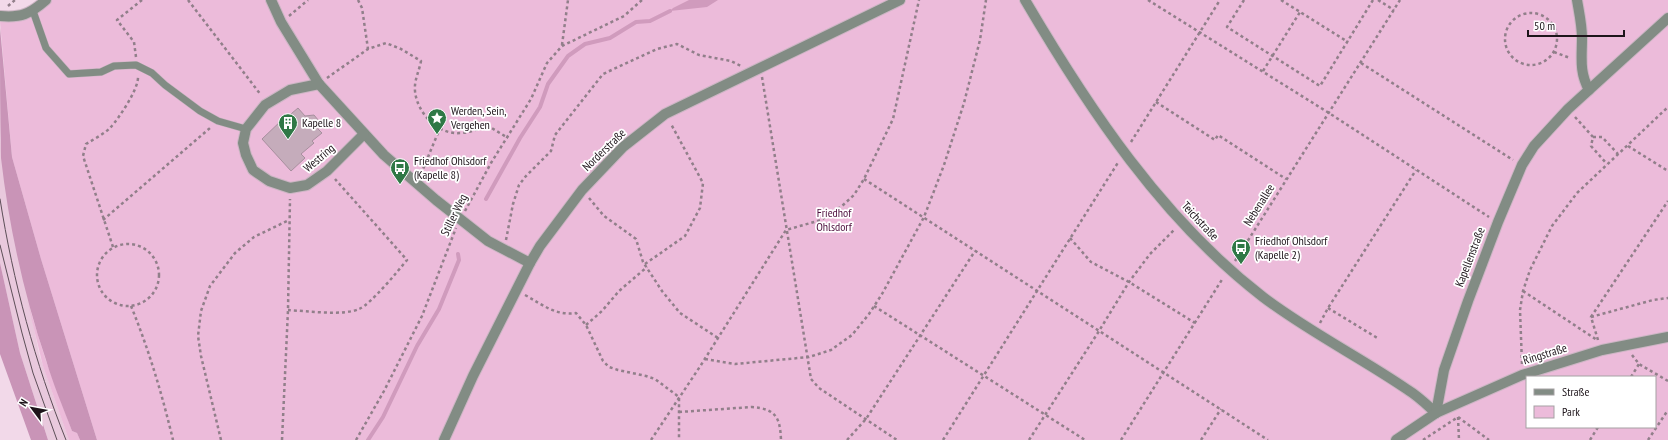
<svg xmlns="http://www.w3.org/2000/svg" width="1668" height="440" viewBox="0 0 1668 440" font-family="'PT Sans Narrow',sans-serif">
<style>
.built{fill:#e9c9dd}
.green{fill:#ecbbda;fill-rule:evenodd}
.forest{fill:#c994b7}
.water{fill:#d09bbd}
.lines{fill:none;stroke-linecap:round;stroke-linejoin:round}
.stream{stroke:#d09bbd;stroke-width:4}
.building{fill:#c5acbb;stroke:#a78f9e}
.service-casing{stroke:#ccb6c4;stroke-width:8}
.minor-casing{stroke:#ccb6c4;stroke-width:12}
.path{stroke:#917f8a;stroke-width:2.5;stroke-dasharray:3 3;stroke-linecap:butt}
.service{stroke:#828c84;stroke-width:7}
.minor{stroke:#828c84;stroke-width:10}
.tram{stroke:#5c4e57;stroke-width:1}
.labels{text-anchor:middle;stroke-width:3.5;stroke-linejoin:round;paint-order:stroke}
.poi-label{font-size:12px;fill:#1d141a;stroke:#fff;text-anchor:start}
.street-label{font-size:12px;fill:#1d141a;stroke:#fff}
.park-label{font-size:12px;fill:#4e0f3e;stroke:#fff}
</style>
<rect width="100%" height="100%" fill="#f2d9e9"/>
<polygon class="built" points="0,140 2,160 39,354 69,440 48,440 20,353 0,263"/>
<g class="green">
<path d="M51,0H1668V440H97L41,259L12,157L0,22C22,21 37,18 51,0ZM1527,377H1655V427H1527Z"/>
<polygon points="27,300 46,361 72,431 77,433 80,440 69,440 43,366"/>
</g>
<g class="forest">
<path d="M0,28L12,157L41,259L97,440H80L77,433L72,431C63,407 53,384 46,360C24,295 9,227 1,158C0,115 0,71 0,28Z"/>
<polygon points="0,263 20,353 48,440 31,440 0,354"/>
</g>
<polygon class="water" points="689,0 718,0 707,7 670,11 673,8"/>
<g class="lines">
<g class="stream">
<polyline points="486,199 520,138 540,107 548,84 568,56 585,44 610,38 636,22 650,21 670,11"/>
<polyline points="368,440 383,417 417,346 439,309 459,260 458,254"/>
</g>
</g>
<polygon class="building" points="298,108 305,116 314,115 319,121 318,129 322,133 312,141 314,143 301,154 305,158 291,171 262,139 284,118 285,119"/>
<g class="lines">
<defs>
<polyline id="service" points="33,11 46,48 69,74 101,72 114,66 136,65 152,73 165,85 200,111 218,121 246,129"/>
<g id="minor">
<polyline points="271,0 281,22 319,84 384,155 436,200 488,241 530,263"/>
<path d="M1025,0C1089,109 1162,219 1263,297C1309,332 1360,357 1408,390C1418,396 1427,405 1436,413"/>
<path d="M1577,0C1579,12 1582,25 1582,38C1582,57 1579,72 1589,90"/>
<path d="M0,16C21,18 30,14 46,0"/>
<polyline points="319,84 290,90 265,105 246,129 243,143 246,155 253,170 269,181 290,188 307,185 327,171 364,134"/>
<polyline points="1436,413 1444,370 1468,301 1498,222 1522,165 1534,146 1568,109 1668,18"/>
<polyline points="444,440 473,376 530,263 540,246 582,190 623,147 665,114 900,0"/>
<polyline points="1396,440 1436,413 1522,375 1602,350 1668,337"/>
</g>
</defs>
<use href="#service" class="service-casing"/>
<use href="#minor" class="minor-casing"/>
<g class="path">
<polyline points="188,0 261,95"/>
<polyline points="358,0 362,8 368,49"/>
<polyline points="1148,0 1329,113 1489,217"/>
<polyline points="1244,0 1227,27 1320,86 1373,0"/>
<polyline points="1281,0 1348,42"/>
<polyline points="1378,0 1394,10"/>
<polyline points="8,6 15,0"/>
<circle cx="1531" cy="39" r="26"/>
<polyline points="289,16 308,0"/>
<polyline points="562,45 568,0"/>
<polyline points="1554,52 1570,58"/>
<polyline points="136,57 134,42 117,20 142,0"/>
<polyline points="1361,63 1513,160"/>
<polyline points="1263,71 1300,12"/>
<polyline points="762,77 811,379 819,388 897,440"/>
<path d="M327,78L368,49L386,43L401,49L421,61C419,72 414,80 415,91C417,113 438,135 460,133C471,133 480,127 490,127L508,138"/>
<polyline points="1156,102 1215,140 1218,135 1286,179"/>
<polyline points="1575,117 1593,137 1591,146 1607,164"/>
<polyline points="1593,137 1602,137 1618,154"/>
<polyline points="1131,142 1220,0"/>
<polyline points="1628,146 1668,171"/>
<polyline points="421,174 440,128"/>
<polyline points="864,179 1268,440"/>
<polyline points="589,198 604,216 636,239 643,262 662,291 680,313 718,338"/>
<polyline points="465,211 491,163 531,99 547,63 562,46 624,16 642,0"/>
<polyline points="103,220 210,128"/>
<polyline points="1070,238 1091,262 1129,282 1195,323"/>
<polyline points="506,240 513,204 519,185 526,176 551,151 555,135 603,74 657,49 677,44 699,55 731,61 741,66"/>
<circle cx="128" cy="275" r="31"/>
<path d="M113,247L83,156L86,144C94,139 104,134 110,128C119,118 139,89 138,76"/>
<polyline points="1235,261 1400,0"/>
<polyline points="645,264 685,236 700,208 703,183 671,124"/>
<polyline points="1523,291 1597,340"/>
<path d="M525,295C543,305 556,316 576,313L586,325L603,361L609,367L618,370L646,376L655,379L679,397V440"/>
<path d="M131,306C149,350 162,394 173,440"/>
<polyline points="874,306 1085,440"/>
<polyline points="1328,308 1379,339"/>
<path d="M288,310C306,311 344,316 359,309C370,305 398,271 407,260L335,179"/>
<polyline points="1591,317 1653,300 1668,298"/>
<polyline points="1320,323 1328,308 1416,170"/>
<polyline points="586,325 602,311 619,291 647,267"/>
<polyline points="1598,340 1591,317 1668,201"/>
<polyline points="1632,355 1639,364 1668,381"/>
<polyline points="705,359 735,364 809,357 831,350 852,335 869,314 882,294 924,217 944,165 964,103 980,40 986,0"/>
<polyline points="1522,364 1520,310 1523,291 1530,270 1552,226 1577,193 1668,107"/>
<polyline points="1631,377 1639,364"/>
<path d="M679,412L752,407C776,409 780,417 781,440"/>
<polyline points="1458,417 1459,440"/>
<polyline points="221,440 201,356 198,336 201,311 210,286 235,253 254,237 289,220"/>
<polyline points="282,440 288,310 290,199"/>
<polyline points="356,440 384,391 422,316 456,228"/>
<polyline points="651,440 701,365 786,230 821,220 842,206 854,195 864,179 893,119 919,0"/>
<polyline points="847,440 866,419 975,251"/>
<polyline points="943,440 1119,161"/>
<polyline points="1029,440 1099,331 1129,282 1150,254 1175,229"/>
<polyline points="1121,440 1223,278"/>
<polyline points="1201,440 1221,409"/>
<polyline points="1423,440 1458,417 1489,440"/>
<polyline points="1590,440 1598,427"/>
<polyline points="1648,440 1668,410"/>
</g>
<use href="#service" class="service"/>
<use href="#minor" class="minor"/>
<g class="tram">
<path d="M0,199C13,281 35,363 66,440"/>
<polyline points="0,245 22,333 33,373 57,440"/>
</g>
</g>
<defs>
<symbol id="sight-pin" viewBox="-11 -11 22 30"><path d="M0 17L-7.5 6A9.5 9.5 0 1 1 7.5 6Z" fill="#2f7846" stroke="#fff"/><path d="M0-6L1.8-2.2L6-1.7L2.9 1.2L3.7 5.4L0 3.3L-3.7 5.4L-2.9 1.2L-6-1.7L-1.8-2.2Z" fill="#fff"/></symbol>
<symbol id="building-pin" viewBox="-11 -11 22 30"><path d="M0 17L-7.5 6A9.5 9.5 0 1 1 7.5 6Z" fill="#2f7846" stroke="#fff"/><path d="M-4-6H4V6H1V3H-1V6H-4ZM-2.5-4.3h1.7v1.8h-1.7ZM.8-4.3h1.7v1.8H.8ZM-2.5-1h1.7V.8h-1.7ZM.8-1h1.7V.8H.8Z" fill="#fff"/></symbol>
<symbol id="bus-pin" viewBox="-11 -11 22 30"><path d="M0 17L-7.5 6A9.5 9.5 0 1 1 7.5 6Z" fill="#2f7846" stroke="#fff"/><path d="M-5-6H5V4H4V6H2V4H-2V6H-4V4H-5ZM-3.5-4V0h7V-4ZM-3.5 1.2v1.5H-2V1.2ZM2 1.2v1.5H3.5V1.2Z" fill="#fff"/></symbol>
</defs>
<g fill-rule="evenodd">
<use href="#sight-pin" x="426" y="107" width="22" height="30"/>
<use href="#building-pin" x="277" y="112" width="22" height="30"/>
<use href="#bus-pin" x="389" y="157" width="22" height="30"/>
<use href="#bus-pin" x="1230" y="237" width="22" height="30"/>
</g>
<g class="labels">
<g class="poi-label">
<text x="451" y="115">Werden, Sein,<tspan x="451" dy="14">Vergehen</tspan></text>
<text x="302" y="127">Kapelle 8</text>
<text x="414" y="165">Friedhof Ohlsdorf<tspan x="414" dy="14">(Kapelle 8)</tspan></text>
<text x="1255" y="245">Friedhof Ohlsdorf<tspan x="1255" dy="14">(Kapelle 2)</tspan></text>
</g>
<g class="street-label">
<text transform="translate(604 150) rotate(-44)" y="4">Norderstraße</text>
<text transform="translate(319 158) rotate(-40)" y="4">Westring</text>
<text transform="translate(1259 205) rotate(-58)" y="4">Nebenallee</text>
<text transform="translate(454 215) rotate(-64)" y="4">Stiller Weg</text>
<text transform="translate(1200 221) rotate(47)" y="4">Teichstraße</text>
<text transform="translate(1470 257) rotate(-69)" y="4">Kapellenstraße</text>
<text transform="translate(1545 354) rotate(-17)" y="4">Ringstraße</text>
</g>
<g class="park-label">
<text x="834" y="217">Friedhof<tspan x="834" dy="14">Ohlsdorf</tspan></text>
</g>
</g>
<rect x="1526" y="376" width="130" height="52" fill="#ffffff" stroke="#a5a1a3"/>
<rect x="1534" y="389" width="20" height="6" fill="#828c84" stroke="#a5a1a3"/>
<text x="1562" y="396" font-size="12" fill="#1d141a">Straße</text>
<rect x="1534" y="406" width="20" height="12" fill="#ecbbda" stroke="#a5a1a3"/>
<text x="1562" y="416" font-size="12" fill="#1d141a">Park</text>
<g transform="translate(32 408) rotate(302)" stroke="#ffffff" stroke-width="3" paint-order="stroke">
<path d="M0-3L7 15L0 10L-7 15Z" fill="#1d141a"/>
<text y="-6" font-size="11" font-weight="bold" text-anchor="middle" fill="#1d141a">N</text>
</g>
<path d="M1528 30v6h96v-6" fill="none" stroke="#1d141a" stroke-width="2"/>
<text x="1534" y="30" font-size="12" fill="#1d141a" stroke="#ffffff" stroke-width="3" paint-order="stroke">50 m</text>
</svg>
